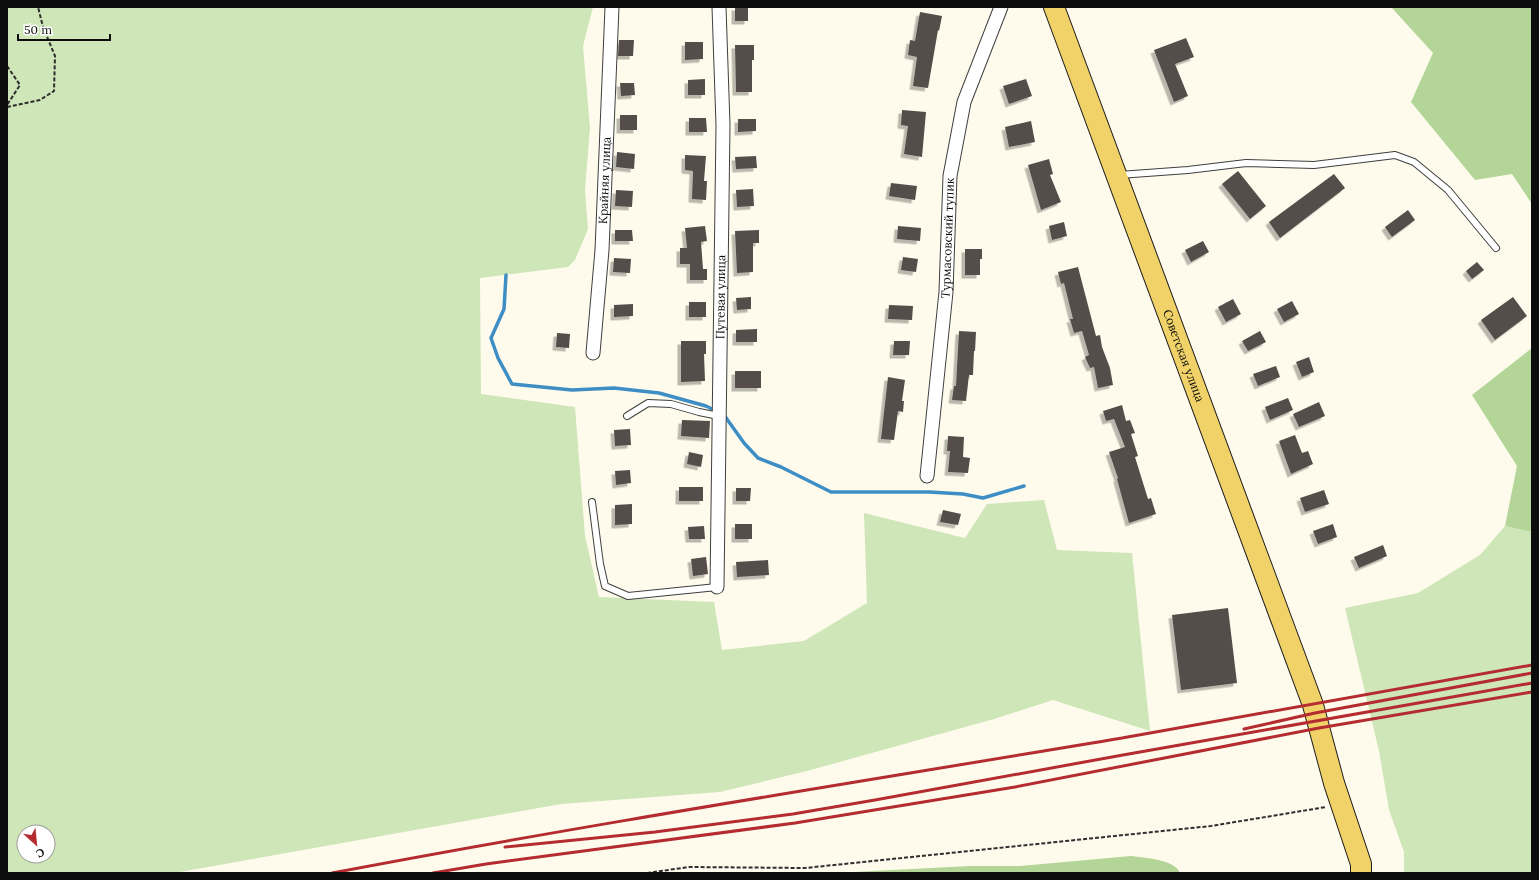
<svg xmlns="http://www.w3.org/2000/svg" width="1539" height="880" font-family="Lora,serif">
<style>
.green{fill:#cfe6b8;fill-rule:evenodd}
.forest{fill:#b3d698}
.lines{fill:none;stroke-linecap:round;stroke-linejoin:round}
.stream{stroke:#3e8ec6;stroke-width:3.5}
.building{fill:#544d49;filter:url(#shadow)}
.lane-casing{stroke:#3f3f3f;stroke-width:8}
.street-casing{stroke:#3f3f3f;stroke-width:15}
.primary-casing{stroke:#1d1d1d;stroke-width:22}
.path{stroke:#2e2e2e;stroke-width:2;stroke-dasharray:4 2;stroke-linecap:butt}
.lane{stroke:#fff;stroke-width:6}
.street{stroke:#fff;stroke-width:13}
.primary{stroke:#f1d268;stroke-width:20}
.rail{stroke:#b42c30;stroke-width:3}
.labels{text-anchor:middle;stroke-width:4;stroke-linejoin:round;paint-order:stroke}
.street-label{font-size:12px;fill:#0c0c0c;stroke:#fff}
</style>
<defs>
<filter id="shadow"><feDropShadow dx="-3.5" dy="3.5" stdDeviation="0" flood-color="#0004"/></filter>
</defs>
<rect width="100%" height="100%" fill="#fefbec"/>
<path class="green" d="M7,7H593L583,46L590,128L585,190L588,229L575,260L568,267L480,278L481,394L575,407L585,536L599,597L714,602L722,650L804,641L867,603L864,513L965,538L987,504L1044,500L1057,550L1132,553L1150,731L1053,700L994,719L807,771L720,792L561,804L174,873H7ZM24,832H48V856H24Z
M1505,526L1532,532V873H1404V852L1389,810L1379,751L1345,608L1418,593L1480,555Z"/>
<path class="forest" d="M1391,7H1532V204L1512,174L1475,180L1411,102L1433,53Z
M1532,348V532L1505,526L1517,466L1472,395Z
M1131,856C1144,858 1175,859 1180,873H833L970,866H1020Z"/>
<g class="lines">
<path class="stream" d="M506,275L504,309L491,338L498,358L512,384L572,390L614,388L659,393L706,406L716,411
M724,415L744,443L758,458L781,467L831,492H929L963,494L983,498L1024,486"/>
</g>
<path class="building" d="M735,7H748V21H735Z
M920,12L942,16L939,31L938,30L928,88L913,86L917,57L908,55L910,40L915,41Z
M1186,38L1194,57L1175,64L1188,96L1174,102L1154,50Z
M619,40H634L633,56H618Z
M685,42H703V59L685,60Z
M735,45H754V60H752V92H736Z
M705,79V95H688V80Z
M1026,79L1032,96L1009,104L1003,86Z
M620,83H634L635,95L621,96Z
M902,110L926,112L922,157L904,154L908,126L901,125Z
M620,115H637V130H620Z
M689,118H706L707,132H689Z
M738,119H756V131L738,132Z
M1031,121L1035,142L1009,147L1005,127Z
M617,152L635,154L634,169L616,167Z
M685,155L706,156L704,181H707L706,200L692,199L693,171L685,170Z
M756,156L757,168L736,169L735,157Z
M1049,159L1053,174L1050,175L1061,202L1041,210L1028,165Z
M1238,171L1266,206L1250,219L1222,184Z
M1334,174L1345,188L1280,238L1269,222Z
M891,183L917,186L915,200L889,196Z
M753,189L754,206L737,207L736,190Z
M616,190L633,191L632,207L615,206Z
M1408,210L1415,220L1392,237L1385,227Z
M1064,222L1067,236L1052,240L1049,226Z
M705,226L707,241L701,242L703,269H707V280H690V264H680V248H687L685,228Z
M898,226L921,228L920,241L897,239Z
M615,230H632L633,241H615Z
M759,230V243H753V272L737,273L735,231Z
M1203,241L1209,252L1191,262L1185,250Z
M965,249H982V259H980V275H965Z
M903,257L918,259L916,272L901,270Z
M614,258L631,259L630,273L613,272Z
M1477,262L1484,270L1472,279L1466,271Z
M1078,267L1096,336L1100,335L1102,347L1110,368L1113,385L1098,388L1094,367L1090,368L1085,357L1089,355L1082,331L1074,333L1070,319H1073L1064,283L1061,284L1058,272Z
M751,297V309L737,310L736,298Z
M1513,297L1527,316L1495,340L1481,320Z
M1233,299L1241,314L1226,322L1218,307Z
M1292,301L1299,314L1284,322L1277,309Z
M689,302H706V317H689Z
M633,304V316L614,317V305Z
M889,305L913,306L912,320L888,319Z
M757,329V342H736V330Z
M959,331L976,332L975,351H974L973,375H969L966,401L952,400L954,386H956Z
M1260,331L1266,342L1248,351L1242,341Z
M557,333L570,334L569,348L556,347Z
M681,341H706V354H704L705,381L681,382Z
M894,341H910L909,355H893Z
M1309,357L1314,372L1302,377L1296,362Z
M1276,366L1280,377L1258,386L1253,374Z
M735,371H761V388H735Z
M888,377L905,380L902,401H904L903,412L898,411L894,440L881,439Z
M1288,398L1293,410L1270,420L1265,407Z
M1319,402L1325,416L1299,427L1293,414Z
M1122,405L1126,421L1130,420L1135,433L1131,434L1138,456L1135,457L1148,499L1151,498L1156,514L1129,523L1117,479L1118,478L1109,452L1125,447L1114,419L1106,421L1103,411Z
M682,420L710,421L709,438L681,436Z
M630,429L631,445L615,446L614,430Z
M1295,435L1302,453L1308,451L1313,464L1291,474L1279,441Z
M948,436L964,437L963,457L970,458L968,473L948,472L950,451H947Z
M689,452L703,455L701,467L687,464Z
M630,470L631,483L616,485L615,471Z
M679,487H703V501H679Z
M736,488H751L750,501H736Z
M1324,490L1329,504L1305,512L1300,498Z
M632,504V524L615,525V505Z
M943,510L961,514L958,525L940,522Z
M735,524H752V539H735Z
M1333,524L1337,537L1318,544L1313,531Z
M704,526L705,539H689L688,527Z
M1383,545L1387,556L1359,568L1354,557Z
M706,557L708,574L693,576L691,559Z
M768,560L769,575L737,577L736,562Z
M1228,608L1237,683L1181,690L1172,615Z"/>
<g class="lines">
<defs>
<path id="lane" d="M1119,175L1188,170L1246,163L1314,165L1395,155L1414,162L1448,190L1496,248
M627,416L648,403L671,404L699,412L719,416
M592,502L600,564L605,586L628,596L717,587"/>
<g id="street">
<path id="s1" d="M593,353L602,250L612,7"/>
<path id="s2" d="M927,476L946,292L950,176L964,102L1001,7"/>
<path id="s3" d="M717,587L723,125L719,7"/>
</g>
<g id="primary">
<path id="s4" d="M1054,7L1313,705L1334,783L1361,864V873"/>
</g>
</defs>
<use href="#lane" class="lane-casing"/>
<use href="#street" class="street-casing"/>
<use href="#primary" class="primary-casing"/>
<path class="path" d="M7,66L20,85L7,105
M7,107L40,100L54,91L55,56L43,27L38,7
M647,873L689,867L805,868L1211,826L1326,807"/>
<use href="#lane" class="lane"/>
<use href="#street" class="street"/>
<use href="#primary" class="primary"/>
<path class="rail" d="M1244,729L1315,713L1532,673
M505,847L655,832L793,814L875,800L1123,755L1532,683
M332,873C595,823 859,782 1122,738C1259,714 1396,690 1532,665
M433,873L486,864L795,823L1015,787L1319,728L1532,692"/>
</g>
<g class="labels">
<g class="street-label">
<text dy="4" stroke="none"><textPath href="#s1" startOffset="173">Крайняя улица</textPath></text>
<text dy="4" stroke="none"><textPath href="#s2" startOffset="239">Турмасовский тупик</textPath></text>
<text dy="4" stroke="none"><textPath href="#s3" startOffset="290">Путевая улица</textPath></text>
<text dy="4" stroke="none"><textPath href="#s4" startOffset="372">Советская улица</textPath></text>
</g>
</g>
<rect width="1539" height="880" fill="none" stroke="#0c0c0c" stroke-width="16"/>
<g transform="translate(36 844) rotate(153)"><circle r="19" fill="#ffffff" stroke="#9e9e9e"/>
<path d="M0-3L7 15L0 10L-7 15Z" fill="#b42c30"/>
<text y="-6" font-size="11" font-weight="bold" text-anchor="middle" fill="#0c0c0c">С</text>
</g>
<path d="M18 34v6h92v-6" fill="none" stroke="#0c0c0c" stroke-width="2"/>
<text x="24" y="34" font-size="12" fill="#0c0c0c" stroke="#ffffff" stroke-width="3" paint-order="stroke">50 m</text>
</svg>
